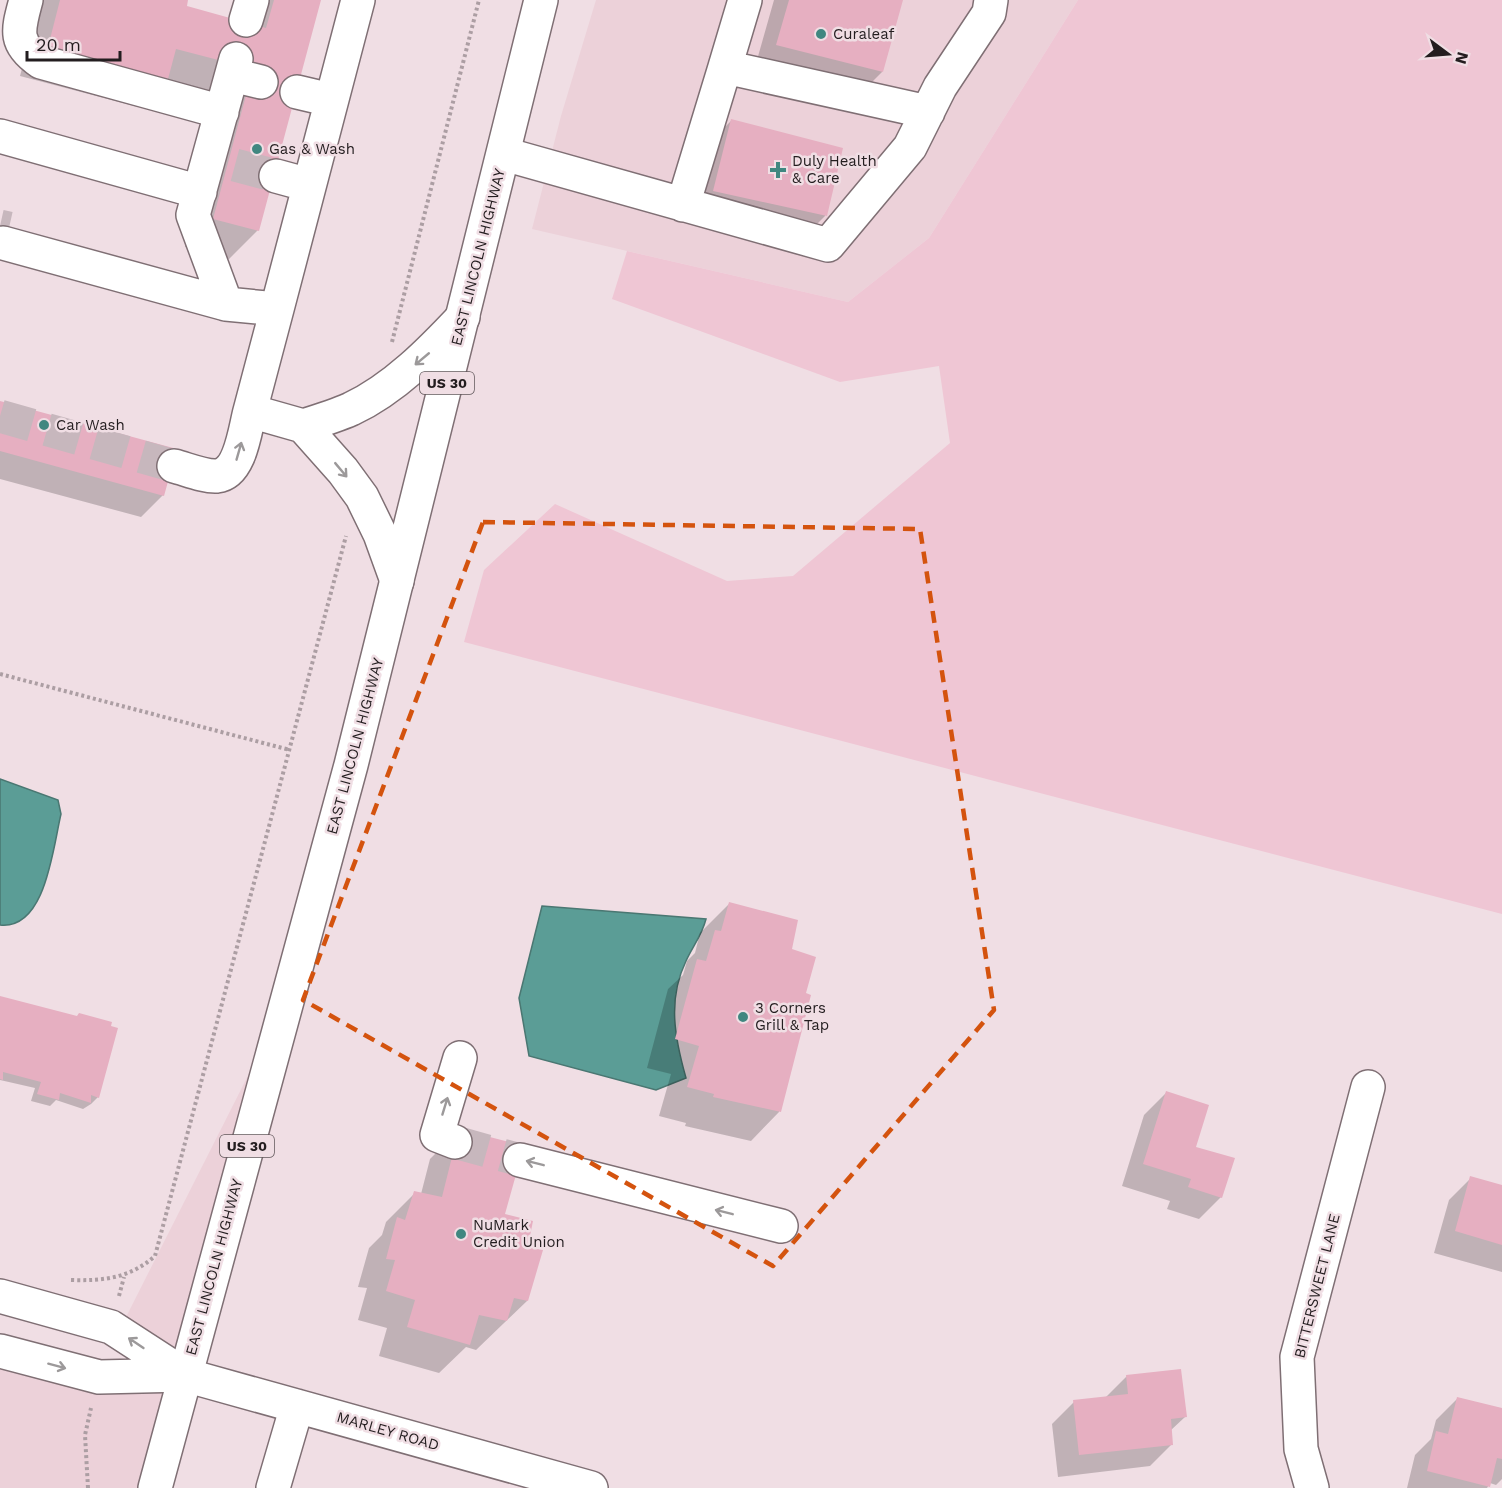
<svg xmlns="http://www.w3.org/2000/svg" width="1502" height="1488" font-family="'Work Sans',sans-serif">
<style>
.built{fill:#ecd1d9}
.green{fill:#efc6d4}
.water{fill:#5b9d96;stroke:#4a7772;stroke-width:1.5}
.shadow{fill:#0003}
.building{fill:#e6afc1}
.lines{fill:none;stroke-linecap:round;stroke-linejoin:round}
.minor-tunnel{stroke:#c7b7bd;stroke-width:33;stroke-dasharray:33 16;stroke-linecap:butt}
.minor-casing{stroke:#7f6f74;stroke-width:36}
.major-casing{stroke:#7f6f74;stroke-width:36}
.path{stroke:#ac9ea3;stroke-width:4;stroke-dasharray:3 3;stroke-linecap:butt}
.minor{stroke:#fff;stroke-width:33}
.major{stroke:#fff;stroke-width:33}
.oneway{stroke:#9c999a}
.marked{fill:none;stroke:#d4530e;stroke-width:4.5;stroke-dasharray:12 8;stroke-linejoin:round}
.poi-dot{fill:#408780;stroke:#f0dee4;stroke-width:2}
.labels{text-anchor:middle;stroke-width:5;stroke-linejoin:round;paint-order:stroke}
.shield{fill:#f0dee4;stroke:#60575a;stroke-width:1.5}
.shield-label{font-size:14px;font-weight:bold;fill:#231d1f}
.poi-label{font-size:15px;fill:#231d1f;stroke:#f0dee4;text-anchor:start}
.street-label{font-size:15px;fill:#231d1f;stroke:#f0dee4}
</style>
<rect width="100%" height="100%" fill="#f0dee4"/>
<path class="built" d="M596,0H1078L929,238L848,302L532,229L561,116Z
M263,1046L180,1363L122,1325Z
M0,1363L170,1385L143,1488H0Z"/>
<path class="green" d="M1078,0H1502V914L464,642L484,570L555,504L727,581L793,576L950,443L939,366L840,382L612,299L627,251L848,302L929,238Z"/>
<path class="water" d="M0,779L58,800L61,814C53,847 46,930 0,925Z
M542,906L706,919C702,935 693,946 686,961C667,1000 675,1039 686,1078L656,1090L529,1056L519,998Z"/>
<path class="shadow" d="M40,0H187L185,7L247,24L254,0H320L258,230L229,259L185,247L225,98L164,82L138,107L20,76Z
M774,0H902L882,72L860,94L755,67Z
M731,121L841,149L825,216L796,245L685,220L702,150Z
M0,402L163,495L141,517L0,479Z
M729,904L790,950L805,994L809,996L779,1112L751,1141L685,1126L686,1123L659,1116L671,1074L647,1068L668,989L683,975L687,961L695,953L700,933Z
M0,998L98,1097L91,1104L83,1109L56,1100L50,1106L31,1101L35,1088L0,1080Z
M1166,1093L1221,1197L1199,1219L1167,1209L1170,1201L1122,1186L1144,1115Z
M459,1130L503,1215L526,1247L527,1301L476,1350L466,1347L439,1373L379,1356L387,1328L358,1320L367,1288L358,1287L369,1248L382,1235L386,1222L415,1193L421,1194L430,1159Z
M1471,1178L1502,1186V1272L1434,1253L1449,1200Z
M1127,1376L1185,1417L1170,1431L1172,1444L1150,1466L1058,1477L1052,1424L1074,1402L1105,1398Z
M1458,1398L1502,1409V1479L1496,1485L1490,1483L1487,1488H1407L1415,1455L1431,1439L1436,1420Z"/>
<path class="building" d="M60,0H188L187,6L266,28L274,0H321L259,231L213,219L253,69L176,49L168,79L48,47Z
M789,0H903L883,72L776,45Z
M731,119L843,148L827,216L713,191Z
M0,401L177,449L164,496L0,451Z
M729,902L798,920L792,949L816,957L806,993L811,995L781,1112L713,1097L714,1094L687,1087L699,1046L675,1039L697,959L706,961L715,930L721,931Z
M0,996L77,1016L79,1013L112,1022L111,1026L118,1028L99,1098L91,1095V1103L60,1093L59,1100L37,1094L41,1082L3,1072V1080L0,1079Z
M1166,1091L1209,1105L1196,1147L1235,1158L1222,1198L1188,1187L1191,1179L1143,1164Z
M459,1129L524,1146L505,1214L533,1221L528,1246L543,1250L528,1301L514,1298L507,1321L479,1315L470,1345L407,1327L415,1300L386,1291L395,1260L386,1259L397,1217L405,1220L414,1191L442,1197Z
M1470,1176L1502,1185V1245L1455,1231Z
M1181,1369L1187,1417L1171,1419L1173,1445L1079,1455L1073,1400L1128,1394L1126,1375Z
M1457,1397L1502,1408V1459L1497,1458L1490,1487L1427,1471L1436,1431L1448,1434Z"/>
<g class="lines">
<path class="minor-tunnel" d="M235,165L276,176
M0,226L9,228
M0,416L174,466
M455,1142L520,1160"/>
<defs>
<path id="minor" d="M26,0C18,30 13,43 41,62L222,112
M246,20L252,0
M236,59L193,215L226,304L277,309L250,411L303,426L343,471L362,497L380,534L397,581
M725,67L745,0
M232,75L261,82
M297,92L331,100
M0,136L200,192
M504,154L828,245L910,147L940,87L989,13L991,0
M276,176L309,185
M683,205L725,67L928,112
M3,243L226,304
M277,309L358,0
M303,426C319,421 335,416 351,409C394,389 431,351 463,317
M174,466C186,469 205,477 217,476C241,473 245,429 250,411
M455,1142L437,1135L460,1058
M520,1160L781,1226
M0,1296L111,1327L185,1375
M0,1351L99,1377L185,1375L591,1488
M273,1488L297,1406
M1312,1488L1301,1449L1297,1357L1368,1087"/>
<path id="major" d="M155,1488L351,765L541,0"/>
</defs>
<use href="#minor" class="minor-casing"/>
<use href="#major" class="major-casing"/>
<path class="path" d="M392,342L479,0
M0,674L290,750
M71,1280C104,1281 130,1278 155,1256L346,536
M119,1296L124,1277
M88,1488L85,1435L91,1408"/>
<use href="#minor" class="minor"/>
<use href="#major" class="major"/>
</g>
<defs><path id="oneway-shaft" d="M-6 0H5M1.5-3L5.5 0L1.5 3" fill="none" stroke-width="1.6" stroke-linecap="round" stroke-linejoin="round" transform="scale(1.5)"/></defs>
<g class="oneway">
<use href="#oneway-shaft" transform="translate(422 359) rotate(140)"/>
<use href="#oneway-shaft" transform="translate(239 451) rotate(-74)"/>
<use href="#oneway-shaft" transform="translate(341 470) rotate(50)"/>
<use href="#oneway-shaft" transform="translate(445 1106) rotate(-73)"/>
<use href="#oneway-shaft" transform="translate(535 1163) rotate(-166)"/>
<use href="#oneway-shaft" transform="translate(724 1212) rotate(-166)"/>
<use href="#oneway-shaft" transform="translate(136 1343) rotate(-146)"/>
<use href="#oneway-shaft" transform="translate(57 1366) rotate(15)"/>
</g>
<path class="marked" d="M483,522L920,529L994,1010L773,1266L303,1000Z"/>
<g class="poi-dot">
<circle cx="821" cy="34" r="6"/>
<circle cx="257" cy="149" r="6"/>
<path d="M775 161h6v6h6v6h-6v6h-6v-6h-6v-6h6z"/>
<circle cx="44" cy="425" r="6"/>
<circle cx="743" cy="1017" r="6"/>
<circle cx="461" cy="1234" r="6"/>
</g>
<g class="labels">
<g class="shield">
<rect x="420" y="372" width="54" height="22" rx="4.5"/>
<rect x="220" y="1135" width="54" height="22" rx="4.5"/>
</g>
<g class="shield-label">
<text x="447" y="388">US 30</text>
<text x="247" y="1151">US 30</text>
</g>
<g class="poi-label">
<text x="833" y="39">Curaleaf</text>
<text x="269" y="154">Gas &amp; Wash</text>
<text x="792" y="166">Duly Health<tspan x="792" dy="17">&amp; Care</tspan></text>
<text x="56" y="430">Car Wash</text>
<text x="755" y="1013">3 Corners<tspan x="755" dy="17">Grill &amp; Tap</tspan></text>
<text x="473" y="1230">NuMark<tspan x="473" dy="17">Credit Union</tspan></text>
</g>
<g class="street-label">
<text transform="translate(478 257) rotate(-76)" y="5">EAST LINCOLN HIGHWAY</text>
<text transform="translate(355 746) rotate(-75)" y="5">EAST LINCOLN HIGHWAY</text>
<text transform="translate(214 1267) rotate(-75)" y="5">EAST LINCOLN HIGHWAY</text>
<text transform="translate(1317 1286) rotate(-76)" y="5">BITTERSWEET LANE</text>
<text transform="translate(388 1431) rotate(16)" y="5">MARLEY ROAD</text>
</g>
</g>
<g transform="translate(1448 54) rotate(106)" stroke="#f0dee4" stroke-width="4.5" paint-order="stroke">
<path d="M0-4.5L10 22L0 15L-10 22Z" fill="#231d1f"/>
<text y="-9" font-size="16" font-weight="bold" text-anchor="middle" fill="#231d1f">N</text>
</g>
<path d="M27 51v9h93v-9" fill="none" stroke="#231d1f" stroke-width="3"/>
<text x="36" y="51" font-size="18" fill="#231d1f" stroke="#f0dee4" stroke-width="4.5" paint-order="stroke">20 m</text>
</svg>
